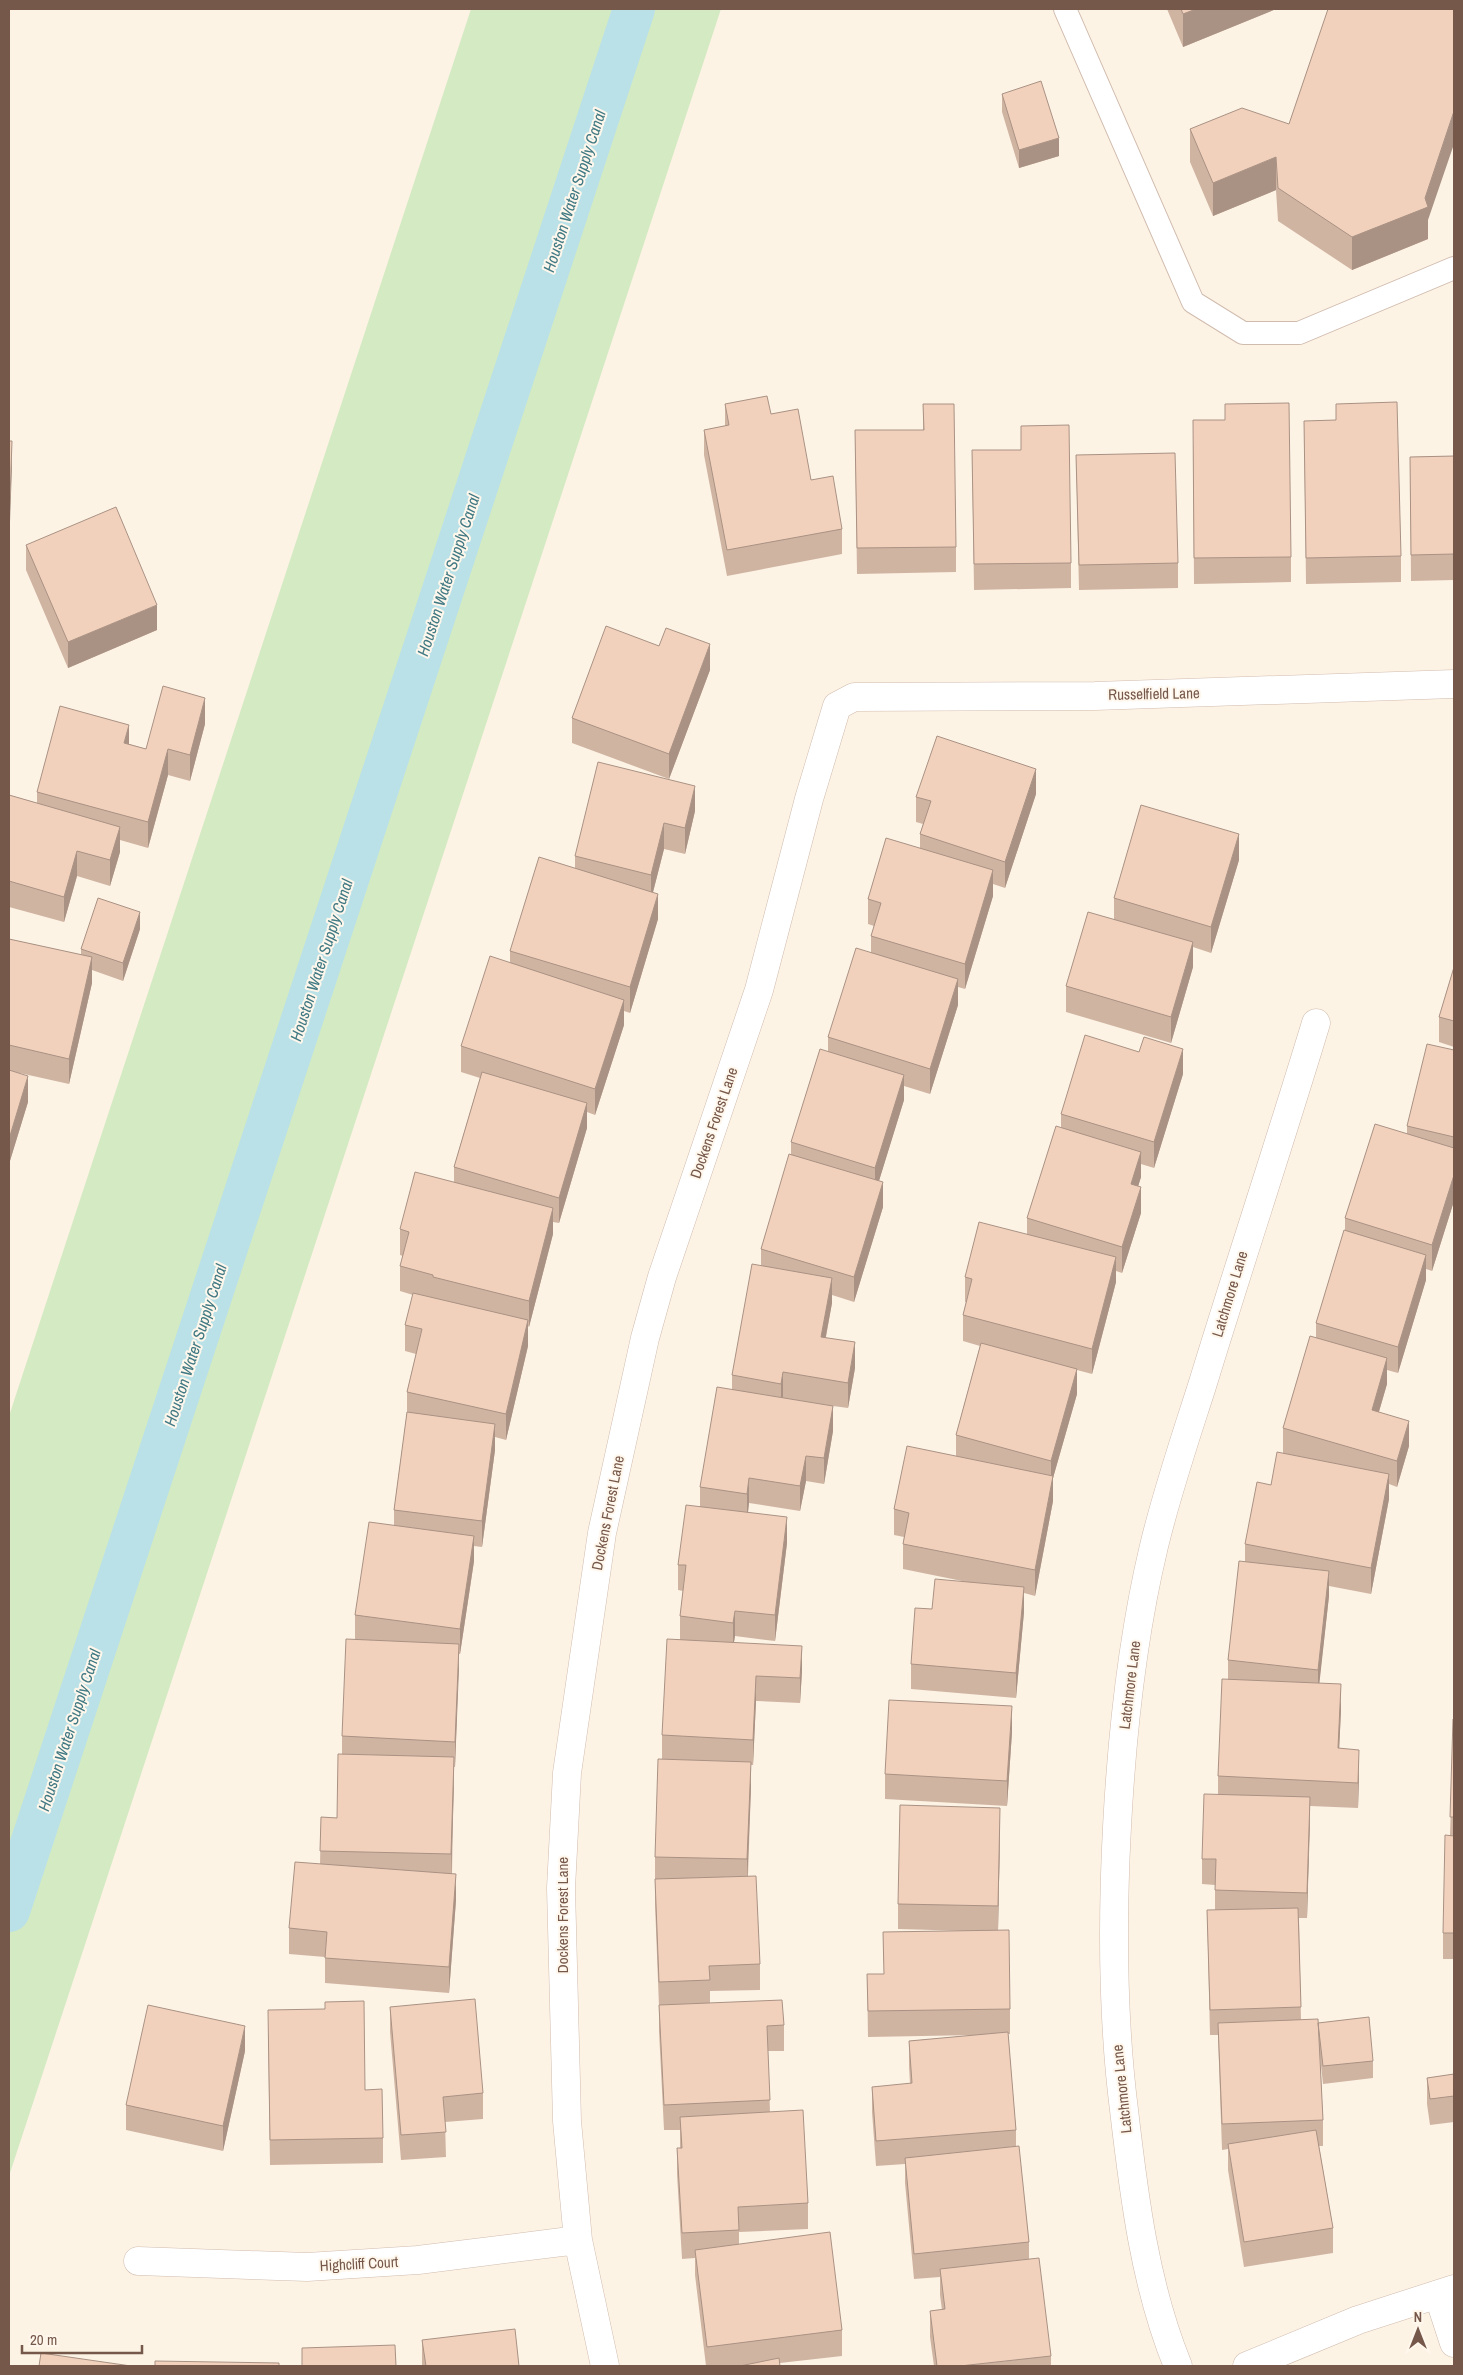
<svg xmlns="http://www.w3.org/2000/svg" width="1463" height="2375" font-family="'Archivo Narrow',sans-serif">
<style>
.green{fill:#d4eac3}
.lines{fill:none;stroke-linecap:round;stroke-linejoin:round}
.canal{stroke:#b9e1e7;stroke-width:42}
.lane-casing{stroke:#d0bcae;stroke-width:24}
.street-casing{stroke:#d0bcae;stroke-width:29}
.lane{stroke:#fff;stroke-width:22}
.street{stroke:#fff;stroke-width:28}
.wall{fill:#d0b4a2}
.shaded-wall{fill:#a99284}
.building{fill:#f2d1bc;stroke:#a99284}
.labels{text-anchor:middle;stroke-width:4;stroke-linejoin:round;paint-order:stroke}
.street-label{font-size:15px;fill:#76584a;stroke:#fff7ec}
.water-label{font-size:16px;font-style:italic;fill:#407983;stroke:#fff7ec}
</style>
<rect width="100%" height="100%" fill="#fdf3e5"/>
<path class="green" d="M471,9H721L9,2176V1416Z"/>
<g class="lines">
<path class="canal" d="M9,1911L634,9"/>
<defs>
<path id="lane" d="M1065,9L1193,302L1243,333H1299L1454,268"/>
<path id="street" d="M138,2261L307,2267L418,2260L578,2240
M1438,2294L1454,2343
M605,2366L578,2240L567,2121L561,1888L567,1773L602,1533L645,1338L662,1277L759,990L809,799L837,706L854,697L1095,696L1454,684
M1178,2366C1145,2286 1134,2196 1124,2110C1112,2015 1112,1922 1117,1827C1122,1732 1132,1638 1154,1546C1167,1492 1185,1439 1202,1386C1239,1265 1279,1145 1316,1023
M1247,2366L1358,2320L1454,2289"/>
</defs>
<use href="#lane" class="lane-casing"/>
<use href="#street" class="street-casing"/>
<use href="#lane" class="lane"/>
<use href="#street" class="street"/>
</g>
<path class="wall" d="M1167,9H1276L1183,47Z
M1002,94L1059,156L1019,168L1002,112Z
M1289,124L1428,220V239L1352,270L1278,221L1276,190L1213,216L1190,162V129Z
M725,404L771,414L811,480L842,529V554L727,576L704,455V430L725,426Z
M923,404L956,547V572L857,574L855,430H923Z
M1225,420L1291,557V582L1194,584L1193,445Z
M1304,421L1401,556V582L1306,584Z
M972,450L1071,563V588L974,590Z
M1076,455L1178,563V588L1079,590Z
M1454,456V580L1411,581L1410,457Z
M26,545L157,630L68,668L26,570Z
M710,670L669,779L572,743V718Z
M205,724L190,781L168,775L148,848L120,840V852L110,886L77,876L64,922L9,907V795L37,803V792L129,744L146,749Z
M1036,794L1005,888L993,884V896L965,989L958,987V1005L930,1094L904,1086V1100L879,1180L883,1207L854,1302L832,1295V1303L826,1337L855,1368L848,1408L833,1406V1431L824,1484L806,1481L800,1511L749,1503L748,1513L787,1543L775,1641L735,1636L734,1642L802,1671L800,1703L756,1701L753,1765H751V1787L748,1876L760,1964V1990L710,1991V2003L784,2025V2051H768L770,2112L808,2203V2229L739,2232V2244L842,2330V2356L780,2363V2366H706L695,2275V2258L682,2259L677,2174V2148H680V2130H664L659,2031V2007L655,1904V1857L662,1759V1735L680,1640V1616L683,1591L678,1590V1565L700,1507V1487L732,1389V1375L761,1266V1249L791,1155V1142L828,1051V1037L871,952V936L874,926L868,924V899L920,848V834L923,824L916,822V797Z
M695,811L685,854L664,849L653,892L658,919L630,1013L624,1011V1025L595,1115L587,1112V1128L559,1223L553,1222V1234L529,1327L528,1326V1346L506,1440L495,1437V1450L482,1547L474,1546V1561L460,1654H459L455,1767H454L452,1874L456,1900L449,1993L325,1983V1957L289,1954V1928L320,1864L321,1817L337,1818L342,1754V1736L355,1639V1615L394,1525V1510L407,1412V1392L416,1354L405,1351V1325L413,1295L400,1291V1266L403,1256L400,1255V1229L454,1182V1167L480,1078L461,1072V1046L510,962V951L575,868V856Z
M1239,860L1211,953L1193,947V967L1171,1043L1066,1012V986L1114,919V898Z
M140,929L123,981L92,970V983L69,1084L15,1072L28,1102L9,1164V939L81,955V949Z
M1454,967V1047L1439,1042V1017Z
M1454,1050V1201L1432,1271L1426,1269V1280L1398,1373L1387,1370V1384L1379,1412L1409,1446L1397,1487L1389,1484V1499L1371,1594L1329,1586V1596L1319,1683L1341,1710L1339,1749L1359,1775L1358,1808L1310,1806L1307,1918H1299L1301,2020L1318,2023L1373,2061V2078L1323,2084L1320,2056L1323,2120V2146H1319L1333,2228V2253L1244,2267L1228,2170V2149L1222,2150L1218,2035H1210L1207,1910H1215V1885L1202,1884V1859L1218,1794V1776L1228,1679V1660L1245,1561V1544L1271,1485L1283,1453V1428L1316,1338V1323L1345,1231V1218L1407,1133V1126Z
M1183,1074L1154,1168L1141,1164V1177L1138,1186L1141,1213L1122,1273L1116,1271V1282L1092,1374L1077,1370V1394L1053,1478V1501L1035,1596L1024,1593V1612L1016,1698L911,1689V1664L932,1609L962,1581L903,1569V1544L904,1537L894,1535V1509L956,1456V1435L980,1346L963,1341V1315L966,1302H965V1277L1027,1234V1218L1061,1127V1114Z
M1454,1719V1959H1443V1933L1450,1835Z
M1012,1732L1007,1806L885,1799V1774Z
M1000,1834L998,1930L1010,2009V2034H1008L1016,2130V2147L1029,2242V2259L1051,2356V2366H934L930,2337V2311L942,2310L940,2295V2277L914,2279L905,2183V2164L876,2166L872,2112V2087L910,2084L909,2066V2041L976,2035L868,2037L867,1974H884L883,1932L968,1931L898,1929V1904Z
M390,2007L483,2093V2119L445,2122L446,2157L401,2160L390,2032Z
M325,2009L365,2090L383,2138V2163L270,2165L268,2035Z
M245,2051L223,2151L126,2130V2105Z
M1454,2074V2122L1430,2125L1427,2104V2078Z
M422,2340L519,2366H422Z"/>
<path class="shaded-wall" d="M1196,9H1276L1183,47V14Z
M1454,111V144L1428,220V239L1352,270V237L1425,198Z
M1059,138V156L1019,168V150Z
M1276,157V190L1213,216V183Z
M12,441V467L9,550V525Z
M157,605V630L68,668V642Z
M710,644V670L669,779V754Z
M205,698V724L190,781V755Z
M129,725V751L124,743Z
M168,749V775L148,848V822Z
M1036,769V794L1005,888V862Z
M695,786V811L685,854V828Z
M664,823V849L651,900V875Z
M120,827V852L110,886V860Z
M1239,834V860L1211,953V927Z
M77,851V876L64,922V897Z
M993,870V896L965,989V964Z
M658,894V919L630,1013V987Z
M140,912V929L123,981V963Z
M1193,942V967L1171,1043V1017Z
M92,957V983L69,1084V1059Z
M958,979V1005L930,1094V1069Z
M624,1000V1025L595,1115V1089Z
M1183,1049V1074L1154,1168V1142Z
M904,1075V1100L875,1194V1168Z
M28,1076V1102L9,1164V1139Z
M587,1103V1128L559,1223V1198Z
M1141,1152V1177L1131,1210V1184Z
M1454,1175V1201L1432,1271V1245Z
M883,1182V1207L854,1302V1277Z
M1141,1187V1213L1122,1273V1247Z
M553,1208V1234L529,1327V1301Z
M1426,1255V1280L1398,1373V1347Z
M1116,1257V1282L1092,1374V1349Z
M832,1278V1303L821,1362V1337Z
M528,1320V1346L506,1440V1414Z
M855,1342V1368L848,1408V1383Z
M1387,1358V1384L1372,1435V1410Z
M1077,1369V1394L1053,1478V1501L1035,1596V1570L1051,1487V1461Z
M783,1372V1398L781,1409V1384Z
M833,1406V1431L824,1484V1458Z
M1409,1421V1446L1397,1487V1461Z
M495,1424V1450L482,1547V1521Z
M806,1456V1481L800,1511V1486Z
M1389,1474V1499L1371,1594V1568Z
M749,1478V1503L747,1520V1494Z
M787,1517V1543L775,1641V1615Z
M474,1536V1561L460,1654V1629Z
M1329,1571V1596L1318,1696V1670Z
M1024,1587V1612L1016,1698V1673Z
M735,1611V1636L733,1648V1623Z
M459,1644V1669L455,1767V1742Z
M802,1646V1671L800,1703V1678Z
M756,1676V1701L753,1765V1740Z
M1341,1684V1710L1338,1774V1748Z
M1012,1706V1732L1007,1806V1781Z
M1359,1750V1775L1358,1808V1783Z
M454,1757V1783L451,1880V1854Z
M751,1762V1787L747,1885V1859Z
M1310,1797V1822L1307,1918V1893Z
M1000,1808V1834L998,1931V1906Z
M456,1874V1900L449,1993V1967Z
M245,2026V2051L223,2151V2126Z"/>
<path class="building" d="M1181,9H1196L1183,14Z
M1328,9H1454V111L1425,198L1428,207L1352,237L1278,188L1276,157L1213,183L1190,129L1242,108L1289,124Z
M1041,81L1059,138L1019,150L1002,94Z
M767,396L771,414L798,409L811,480L833,476L842,529L727,550L704,430L729,425L725,404Z
M1397,402L1401,556L1306,558L1304,421L1336,420V404Z
M1289,403L1291,557L1194,558L1193,420H1225V404Z
M923,404H954L956,547L857,548L855,430H924Z
M1069,425L1071,563L974,564L972,450H1021V426Z
M9,441H12L9,525Z
M1175,453L1178,563L1079,565L1076,455Z
M1454,456V554L1411,555L1410,457Z
M116,507L157,605L68,642L26,545Z
M606,626L659,646L666,628L710,644L669,754L572,718Z
M163,686L205,698L190,755L168,749L148,822L37,792L60,706L129,725L124,743L146,749Z
M937,736L1036,769L1005,862L920,834L931,801L916,797Z
M598,762L695,786L685,828L664,823L651,875L575,856Z
M9,795L120,827L110,860L77,851L64,897L9,881Z
M1141,805L1239,834L1211,927L1114,898Z
M886,838L993,870L965,964L871,936L881,903L868,899Z
M539,857L658,894L630,987L510,951Z
M98,898L140,912L123,963L81,949Z
M1088,912L1193,942L1171,1017L1066,986Z
M9,939L92,957L69,1059L9,1045Z
M856,948L958,979L930,1069L828,1037Z
M490,956L624,1000L595,1089L461,1046Z
M1454,967V1021L1439,1017Z
M1085,1035L1139,1052L1144,1037L1183,1049L1154,1142L1061,1114Z
M1427,1044L1454,1050V1137L1407,1126Z
M820,1049L904,1075L875,1168L791,1142Z
M9,1070L28,1076L9,1139Z
M482,1072L587,1103L559,1198L454,1167Z
M1375,1124L1454,1148V1175L1432,1245L1345,1218Z
M1056,1126L1141,1152L1131,1184L1141,1187L1122,1247L1027,1218Z
M789,1154L883,1182L854,1277L761,1249Z
M415,1172L553,1208L529,1301L433,1277V1275L400,1266L409,1232L400,1229Z
M979,1222L1116,1257L1092,1349L963,1315L972,1279L965,1277Z
M1344,1230L1426,1255L1398,1347L1316,1323Z
M752,1264L832,1278L821,1337L855,1342L848,1383L783,1372L781,1384L732,1375Z
M413,1293L528,1320L506,1414L407,1392L422,1329L405,1325Z
M1310,1336L1387,1358L1372,1410L1409,1421L1397,1461L1283,1428Z
M981,1343L1077,1369L1051,1461L956,1435Z
M717,1387L833,1406L824,1458L806,1456L800,1486L749,1478L747,1494L700,1487Z
M407,1412L495,1424L482,1521L394,1510Z
M907,1446L1053,1476L1035,1570L903,1544L909,1513L894,1509Z
M1277,1452L1389,1474L1371,1568L1245,1544L1257,1482L1271,1485Z
M686,1505L787,1517L775,1615L735,1611L733,1623L680,1616L686,1565H678Z
M369,1522L474,1536L460,1629L355,1615Z
M1239,1561L1329,1571L1318,1670L1228,1660Z
M935,1579L1024,1587L1016,1673L911,1664L915,1608L932,1609Z
M346,1639L459,1644L455,1742L342,1736Z
M667,1639L802,1646L800,1678L756,1676L753,1740L662,1735Z
M1222,1679L1341,1684L1338,1748L1359,1750L1358,1783L1218,1776Z
M889,1700L1012,1706L1007,1781L885,1774Z
M1453,1719H1454V1817H1450Z
M338,1754L454,1757L451,1854L320,1851L321,1817L337,1818Z
M658,1759L751,1762L747,1859L655,1857Z
M1204,1794L1310,1797L1307,1893L1215,1890L1216,1859H1202Z
M900,1805L1000,1808L998,1906L898,1904Z
M1445,1835L1454,1836V1933H1443Z
M295,1862L456,1874L449,1967L325,1958L327,1932L289,1928Z
M756,1876L760,1964L709,1966L710,1980L659,1982L655,1879Z
M1298,1908L1301,2007L1210,2010L1207,1910Z
M1009,1930L1010,2009L868,2011L867,1974H884L883,1932Z
M475,1999L483,2093L443,2097L446,2132L401,2135L390,2007Z
M782,2000L784,2025L767,2026L770,2100L664,2105L659,2005Z
M364,2001L365,2090L382,2089L383,2138L270,2140L268,2010L325,2009V2002Z
M148,2005L245,2026L223,2126L126,2105Z
M1369,2017L1373,2061L1323,2066L1318,2023Z
M1318,2019L1323,2120L1222,2124L1218,2023Z
M1008,2032L1016,2130L876,2141L872,2087L912,2083L909,2041Z
M1454,2074V2096L1430,2099L1427,2078Z
M803,2110L808,2203L738,2207L739,2230L682,2233L677,2148H682L680,2117Z
M1316,2130L1333,2228L1244,2242L1228,2144Z
M1019,2146L1029,2242L914,2254L905,2158Z
M830,2232L842,2330L707,2347L695,2250Z
M1039,2258L1051,2356L960,2366H937L930,2311L945,2309L940,2269Z
M515,2329L519,2366H426L422,2340Z
M395,2345L396,2366H302V2348Z
M41,2353L131,2366H39Z
M779,2358L780,2366H740Z
M155,2361L279,2363V2366H155Z"/>
<g class="labels">
<g class="street-label">
<text transform="translate(1154 694) rotate(-1)" y="5">Russelfield Lane</text>
<text transform="translate(714 1123) rotate(-71)" y="5">Dockens Forest Lane</text>
<text transform="translate(1230 1294) rotate(-73)" y="5">Latchmore Lane</text>
<text transform="translate(608 1513) rotate(-79)" y="5">Dockens Forest Lane</text>
<text transform="translate(1130 1685) rotate(-83)" y="5">Latchmore Lane</text>
<text transform="translate(563 1915) rotate(-90)" y="5">Dockens Forest Lane</text>
<text transform="translate(1122 2089) rotate(-96)" y="5">Latchmore Lane</text>
<text transform="translate(359 2264) rotate(-3)" y="5">Highcliff Court</text>
</g>
<g class="water-label">
<text transform="translate(574 191) rotate(-72)" y="6">Houston Water Supply Canal</text>
<text transform="translate(448 575) rotate(-72)" y="6">Houston Water Supply Canal</text>
<text transform="translate(321 960) rotate(-72)" y="6">Houston Water Supply Canal</text>
<text transform="translate(195 1345) rotate(-72)" y="6">Houston Water Supply Canal</text>
<text transform="translate(69 1730) rotate(-72)" y="6">Houston Water Supply Canal</text>
</g>
</g>
<rect width="1463" height="2375" fill="none" stroke="#76584a" stroke-width="20"/>
<g transform="translate(1418 2330)" stroke="#fff7ec" stroke-width="4" paint-order="stroke">
<path d="M0-4L9 19L0 12L-9 19Z" fill="#76584a"/>
<text y="-8" font-size="14" font-weight="bold" text-anchor="middle" fill="#76584a">N</text>
</g>
<path d="M22 2345v8h120v-8" fill="none" stroke="#76584a" stroke-width="2.5"/>
<text x="30" y="2345" font-size="15" fill="#76584a" stroke="#fff7ec" stroke-width="4" paint-order="stroke">20 m</text>
</svg>
